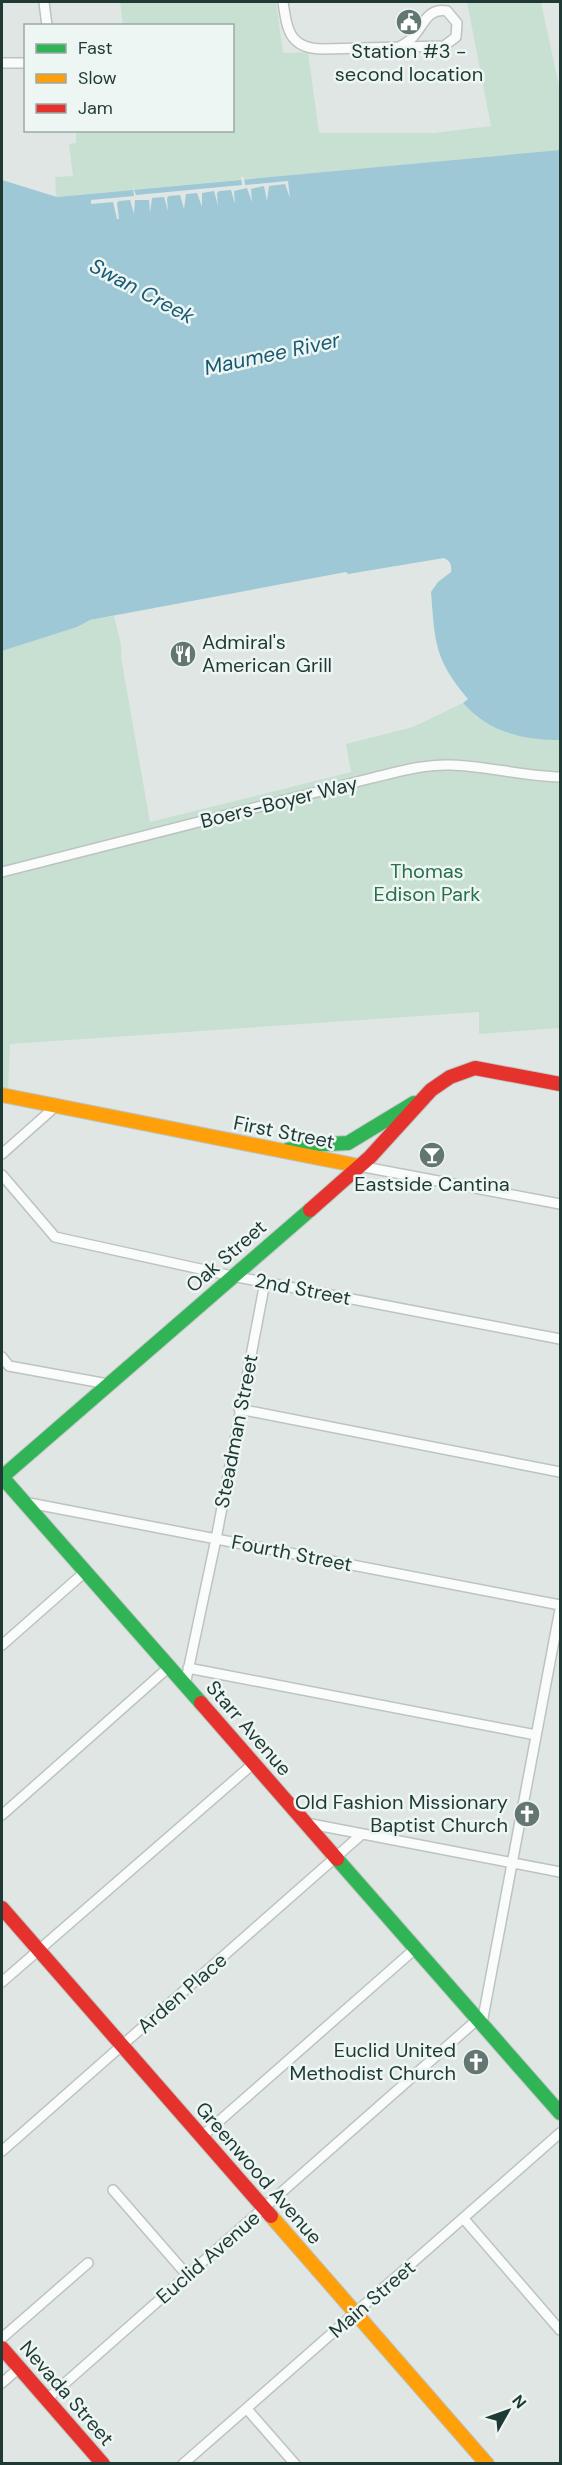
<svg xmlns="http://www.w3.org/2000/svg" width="562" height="2465" font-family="'DM Sans',sans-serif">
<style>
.green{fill:#c8e0d2}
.water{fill:#9fc8d7}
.pier{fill:#e0e6e4}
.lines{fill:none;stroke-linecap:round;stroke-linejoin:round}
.street-casing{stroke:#bdc3c1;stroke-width:12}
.fast-casing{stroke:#bcc4c2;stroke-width:16}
.slow-casing{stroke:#bcc4c2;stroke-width:16}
.jam-casing{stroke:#bcc4c2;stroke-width:16}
.street{stroke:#fafbfb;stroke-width:9}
.fast{stroke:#30b455;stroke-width:14}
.slow{stroke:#ff9f0a;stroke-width:14}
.jam{stroke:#e5322d;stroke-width:14}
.labels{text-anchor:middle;stroke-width:5;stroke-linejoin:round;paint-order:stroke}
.poi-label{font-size:20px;fill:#1f3935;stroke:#edf6f3}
.street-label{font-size:20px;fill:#1f3935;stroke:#edf6f3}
.park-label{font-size:20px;fill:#28704c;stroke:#edf6f3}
.water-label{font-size:21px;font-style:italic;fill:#185a75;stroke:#edf6f3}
</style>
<rect width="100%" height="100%" fill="#e0e6e4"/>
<path class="green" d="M120,2H276L283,53L308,52L319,133H434L491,126L467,2H541L560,91V150L56,197L55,177L73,176L69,144L76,143V131L232,130V26L123,25Z
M114,616C116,627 124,648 121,657L150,822L351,772L346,744L413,727L463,703L477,718L522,736L560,740V1028L479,1034V1012L10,1044L8,1093L2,1092V651L77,627L90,620Z"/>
<path class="water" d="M560,150V740C523,740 488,732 463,703L468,699C434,659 435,642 431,592L438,582L451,572C452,564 450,561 444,558L348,574L346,572L90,620L77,627L2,651V180L57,197Z"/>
<path class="pier" d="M241,177H244L245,185L288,181L290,198L285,184L269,186L267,201L264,186L251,189L252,202L247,188L234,191L235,204L231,190L219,191L217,193L218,206L214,191L202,193V207L197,193L186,194L184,209L180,195L169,196L167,198L168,211L164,197L152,198L150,213L149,200H135L134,214L130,200L119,201L117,203L119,219H117L113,202L91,204V200L134,196L133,187L136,195L242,185Z"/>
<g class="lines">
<defs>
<path id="street" d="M44,2L47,26
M283,2C287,29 289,49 323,49L444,46L456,37L457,23L447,11C426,7 423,28 411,39C408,42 403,45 399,47
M2,63H26
M2,872L372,778C397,772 424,764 450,765C487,766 523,776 560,777
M2,1154L56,1106
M359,1166L560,1204
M2,1175L55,1237L232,1276L560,1339
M2,1357L9,1366L108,1384
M239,1409L560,1472
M24,1502L560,1605
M2,1645L86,1571
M188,1668L536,1735
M185,1685L216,1539L265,1282
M2,1815L169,1667
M306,1823L560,1872
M2,1982L254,1763
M482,2023L560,1609
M201,2137L416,1948
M2,2151L362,1834
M113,2190L187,2275
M464,2219L560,2330
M2,2338L88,2263
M2,2383L19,2368
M47,2399L478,2019
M247,2409L295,2464
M183,2464L560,2133"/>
<path id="fast" d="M287,1150L308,1145L348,1143L414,1103
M2,1477L201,1703
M2,1477L310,1210
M337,1859L560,2113"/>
<path id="slow" d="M2,1095L359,1166
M271,2216L487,2464"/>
<path id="jam" d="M310,1210L370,1157L431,1090L450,1077L475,1068L560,1084
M201,1703L337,1859
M2,1908L271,2216
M2,2348L103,2464"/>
</defs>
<use href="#street" class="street-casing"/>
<use href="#fast" class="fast-casing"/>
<use href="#slow" class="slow-casing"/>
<use href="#jam" class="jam-casing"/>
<use href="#street" class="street"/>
<use href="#fast" class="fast"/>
<use href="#slow" class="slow"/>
<use href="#jam" class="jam"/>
</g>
<defs>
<symbol id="civic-disc" viewBox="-11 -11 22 22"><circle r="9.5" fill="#637672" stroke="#edf6f3"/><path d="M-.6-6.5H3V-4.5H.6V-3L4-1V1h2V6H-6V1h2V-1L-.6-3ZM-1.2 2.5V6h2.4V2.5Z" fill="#fff"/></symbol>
<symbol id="restaurant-disc" viewBox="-11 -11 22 22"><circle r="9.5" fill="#637672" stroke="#edf6f3"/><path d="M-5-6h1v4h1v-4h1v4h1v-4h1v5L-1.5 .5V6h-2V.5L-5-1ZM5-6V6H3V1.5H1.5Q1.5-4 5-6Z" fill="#fff"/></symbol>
<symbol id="bar-disc" viewBox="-11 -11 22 22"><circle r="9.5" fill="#637672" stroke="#edf6f3"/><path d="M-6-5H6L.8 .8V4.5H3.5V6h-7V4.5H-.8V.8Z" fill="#fff"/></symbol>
<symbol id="church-disc" viewBox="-11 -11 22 22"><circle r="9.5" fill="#637672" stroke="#edf6f3"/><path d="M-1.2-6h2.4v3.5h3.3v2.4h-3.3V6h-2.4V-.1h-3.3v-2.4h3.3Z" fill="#fff"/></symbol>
</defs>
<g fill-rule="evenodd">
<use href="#civic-disc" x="394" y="7" width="30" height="30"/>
<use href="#restaurant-disc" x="168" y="639" width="30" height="30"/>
<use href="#bar-disc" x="417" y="1140" width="30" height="30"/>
<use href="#church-disc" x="512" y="1799" width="30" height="30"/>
<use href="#church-disc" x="461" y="2047" width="30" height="30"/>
</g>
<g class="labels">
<g class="poi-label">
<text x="409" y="58">Station #3 -<tspan x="409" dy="23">second location</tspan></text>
<text x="202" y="649" text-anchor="start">Admiral's<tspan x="202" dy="23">American Grill</tspan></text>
<text x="432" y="1191">Eastside Cantina</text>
<text x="508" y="1809" text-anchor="end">Old Fashion Missionary<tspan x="508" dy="23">Baptist Church</tspan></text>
<text x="456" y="2057" text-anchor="end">Euclid United<tspan x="456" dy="23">Methodist Church</tspan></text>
</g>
<g class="street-label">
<text transform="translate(279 802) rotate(-14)" y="7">Boers-Boyer Way</text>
<text transform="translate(284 1132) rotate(11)" y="7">First Street</text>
<text transform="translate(226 1256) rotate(-41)" y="7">Oak Street</text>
<text transform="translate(303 1289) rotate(11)" y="7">2nd Street</text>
<text transform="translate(236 1431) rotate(-79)" y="7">Steadman Street</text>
<text transform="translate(292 1553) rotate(11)" y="7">Fourth Street</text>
<text transform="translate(249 1728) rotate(49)" y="7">Starr Avenue</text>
<text transform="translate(182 1993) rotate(-41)" y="7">Arden Place</text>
<text transform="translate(259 2173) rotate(49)" y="7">Greenwood Avenue</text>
<text transform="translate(208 2257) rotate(-41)" y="7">Euclid Avenue</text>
<text transform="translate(372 2299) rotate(-41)" y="7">Main Street</text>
<text transform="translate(67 2393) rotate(49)" y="7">Nevada Street</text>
</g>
<g class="park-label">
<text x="427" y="878">Thomas<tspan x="427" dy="23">Edison Park</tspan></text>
</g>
<g class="water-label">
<text transform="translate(142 291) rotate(28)" y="7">Swan Creek</text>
<text transform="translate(272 354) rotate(-12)" y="7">Maumee River</text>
</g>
</g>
<rect width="562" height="2465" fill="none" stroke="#1f3935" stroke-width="6"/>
<rect x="24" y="24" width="210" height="108" fill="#edf6f3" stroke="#9baaa7" stroke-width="1.5"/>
<rect x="36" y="44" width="30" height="9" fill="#30b455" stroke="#9baaa7" stroke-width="1.5"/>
<text x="78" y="54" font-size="18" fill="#1f3935">Fast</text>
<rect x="36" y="74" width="30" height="9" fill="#ff9f0a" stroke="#9baaa7" stroke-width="1.5"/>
<text x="78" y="84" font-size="18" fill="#1f3935">Slow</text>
<rect x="36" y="104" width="30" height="9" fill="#e5322d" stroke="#9baaa7" stroke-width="1.5"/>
<text x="78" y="114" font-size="18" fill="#1f3935">Jam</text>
<g transform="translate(508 2411) rotate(50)" stroke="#edf6f3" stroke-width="4.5" paint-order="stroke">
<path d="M0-4.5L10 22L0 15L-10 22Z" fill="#1f3935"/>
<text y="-9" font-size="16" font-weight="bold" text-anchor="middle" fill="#1f3935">N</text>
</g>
</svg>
